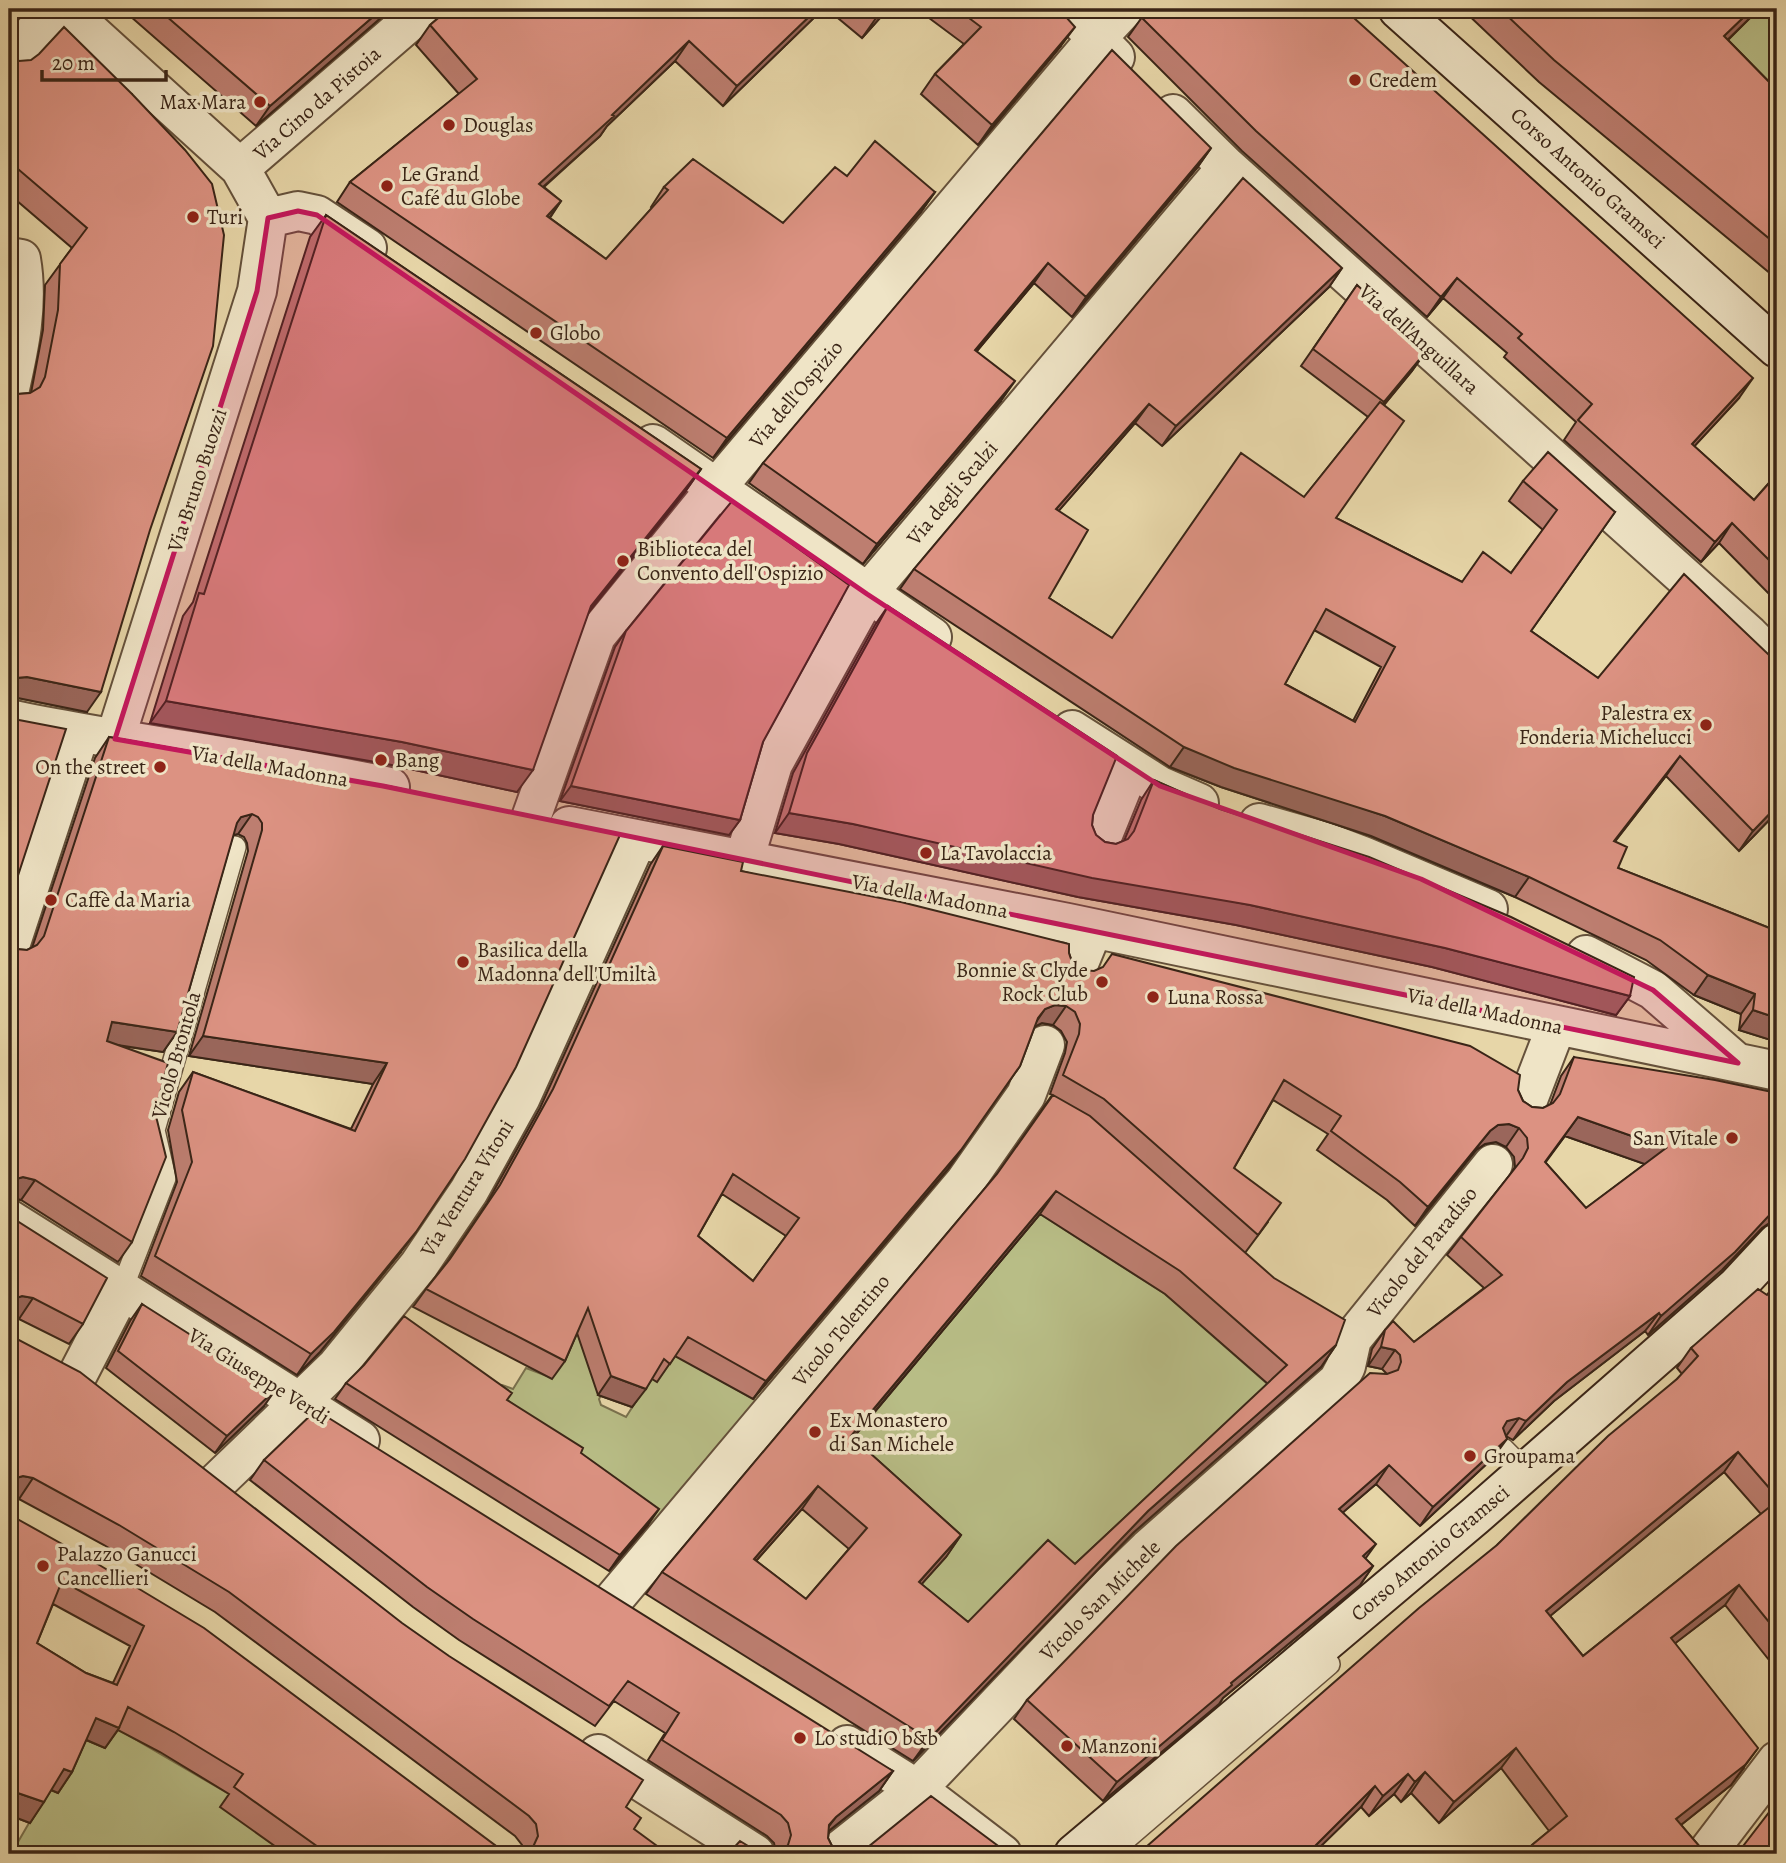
<svg xmlns="http://www.w3.org/2000/svg" width="1786" height="1863" font-family="Alegreya,serif">
<style>
.green{fill:#b8bd86;stroke:#79714e;stroke-width:2}
.lines{fill:none;stroke-linecap:round;stroke-linejoin:round}
.lane-casing{stroke:#65513b;stroke-width:24}
.street-casing{stroke:#65513b;stroke-width:42}
.secondary-casing{stroke:#3a2517;stroke-width:42}
.lane{stroke:#efe4c6;stroke-width:21}
.street{stroke:#efe4c6;stroke-width:38}
.secondary{stroke:#efe4c6;stroke-width:38}
.wall{fill:#bd7e70;stroke:#3a2517;stroke-width:2;fill-rule:evenodd}
.shaded-wall{fill:#9a665b;stroke:#3a2517;stroke-width:2}
.building{fill:#dc9282;stroke:#3a2517;stroke-width:2;fill-rule:evenodd}
.marked{fill:#c2185b;fill-opacity:0.2;stroke:#c2185b;stroke-width:5;stroke-linejoin:round}
.poi-dot{fill:#8f2418;stroke:#efe4c6;stroke-width:2.5}
.labels{text-anchor:middle;stroke-width:7;stroke-linejoin:round;paint-order:stroke}
.poi-label{font-size:21px;fill:#3a2517;stroke:#efe4c6;text-anchor:start}
.street-label{font-size:21px;fill:#3a2517;stroke:#efe4c6}
</style>
<rect width="100%" height="100%" fill="#e7d6a8"/>
<filter id="stains"><feTurbulence type="fractalNoise" baseFrequency=".00286" numOctaves="4"/><feColorMatrix values="0 0 0 0 .2 0 0 0 0 .09 0 0 0 0 .02 0 0 0 .5 -.17"/></filter>
<radialGradient id="worn" r=".72"><stop offset=".6" stop-color="#630" stop-opacity="0"/><stop offset="1" stop-color="#630" stop-opacity=".3"/></radialGradient>
<path class="green" d="M1759,9H1777V127L1709,58Z
M1040,1214L1165,1294L1272,1388L1060,1587L953,1644L903,1605L945,1557L835,1459Z
M594,1281L622,1360L599,1399L601,1405L626,1417L651,1378L657,1382L675,1355L760,1403L654,1530L487,1408L502,1385L513,1389L526,1368L552,1378Z
M114,1727L229,1794L286,1854H11L29,1823L44,1787L58,1792L82,1738Z"/>
<g class="lines">
<defs>
<path id="lane" d="M121,1291L165,1178L154,1130L235,847
M1503,1449L1525,1471
M1108,1854L1329,1664"/>
<path id="street" d="M65,9L240,168L268,218
M1068,9L1115,57
M9,60L55,9
M1173,114L1227,167L1749,635L1777,663
M240,168L424,9
M268,218L298,211L317,215L367,248
M9,257L21,259C29,305 19,349 9,393
M653,444L932,637
M9,719C135,745 264,760 390,787
M1072,730L1160,786L1199,803
M115,739L257,291L268,218
M531,818L596,636L717,487L1096,39L1124,9
M1259,823L1326,842L1363,856L1488,909
M569,826L1068,923L1777,1071
M1100,842L1130,768
M744,860L773,764L867,594L1227,167
M9,949L80,733
M1586,955L1653,990L1736,1062
M1077,968L1093,929
M1526,1105L1556,1027
M9,1219L360,1440
M78,1374L121,1291
M217,1482L336,1367L419,1265L469,1191L521,1097L637,840
M614,1599L965,1182L1026,1095L1045,1045
M847,1745L917,1789L1002,1854
M598,1754L755,1854
M835,1854L917,1789L1112,1584L1148,1549L1338,1381L1346,1366L1352,1339L1493,1164
M1706,1854L1777,1761"/>
<path id="secondary" d="M1398,9L1777,348
M1074,1854L1475,1516L1737,1286L1777,1243"/>
</defs>
<use href="#lane" class="lane-casing"/>
<use href="#street" class="street-casing"/>
<use href="#secondary" class="secondary-casing"/>
<use href="#lane" class="lane"/>
<use href="#street" class="street"/>
<use href="#secondary" class="secondary"/>
</g>
<path class="wall" d="M122,9H391L256,126Z
M445,9H823L723,106L675,61L607,126L600,136L544,187L561,201L550,218L606,259L652,208L651,207L664,187L783,223L847,176L935,192L921,212L713,458L337,202L350,182L459,94L416,45L430,25L445,12Z
M827,9H888L862,38Z
M917,9H1059L1061,46L978,145L921,94L935,74L964,44Z
M1145,9H1344L1739,398L1694,446L1754,500L1777,474V602L1719,543L1701,562L1564,440L1576,422L1504,357L1507,353L1443,298L1427,317L1242,151L1128,37L1145,13Z
M1462,9H1759L1728,40L1777,90V279L1539,82Z
M9,56L19,61L132,94L87,712L13,697L18,394L31,393L43,330L45,285L72,248L9,194Z
M1211,148L1197,168L1072,317L1034,283L976,352L1001,401L863,564L749,483L763,463Z
M326,215L701,469L685,492L589,611L517,792L387,764L150,723L183,616L193,602L310,237Z
M1342,268L1329,287L1162,446L1135,423L1059,510L1049,598L1112,638L1304,497L1368,417L1301,366L1357,285L1406,338L1424,354L1412,371L1384,405L1336,518L1462,582L1511,573L1543,530L1509,501L1523,481L1615,512L1531,631L1598,678L1769,655L1777,660V812L1739,851L1666,776L1615,841L1618,868L1777,931V1042L1739,1030L1741,1014L1694,995L1646,960L1515,897L1371,836L1221,787L1170,767L900,589L914,569ZM1314,630L1381,667L1353,721L1285,684Z
M888,606L1093,815L1092,825L1096,835L1105,842L1116,844L1124,841L1141,800L1154,780L1630,996L1616,1015L1432,967L1236,925L1078,897L839,844L775,833L793,773L875,625Z
M626,631L763,742L740,820L729,835L560,801L615,647Z
M109,737L393,787L401,1252L320,1352L297,1375L141,1276L177,1182L168,1130L179,1092L193,1072L351,1129L373,1084L189,1056L248,851L247,843L244,837L238,834L233,835L177,1032L163,1052L121,1046L155,1112L132,1242L118,1262L21,1200L9,1197L16,949L27,950L32,948L95,758Z
M663,846L741,871L1069,953L1072,962L1082,970L1518,1090L1523,1101L1532,1107L1543,1108L1550,1105L1561,1076L1574,1057L1771,1222L1762,1228L1722,1270L1648,1335L1645,1331L1554,1401L1513,1440L1506,1436L1493,1458L1420,1526L1376,1484L1343,1512L1365,1559L1373,1566L1360,1585L1223,1698L1219,1704L1103,1801L1014,1719L1027,1700L1387,1374L1382,1369L1368,1366L1372,1349L1385,1330L1414,1342L1484,1288L1447,1255L1461,1237L1512,1172L1515,1167L1514,1157L1506,1147L1496,1142L1485,1144L1476,1150L1415,1226L1387,1200L1317,1150L1328,1134L1273,1100L1234,1168L1268,1222L1245,1253L1336,1345L1321,1367L1133,1533L913,1761L646,1594L662,1572L997,1174L1052,1095L1050,1094L1065,1053L1067,1042L1061,1031L1053,1025L1042,1023L1035,1026L1020,1066L948,1169L753,1399L675,1356L657,1382L652,1379L632,1407L598,1395L577,1333L565,1361L552,1379L413,1307L426,1289L447,1262L487,1203L540,1108L650,865ZM1565,1136L1645,1164L1586,1208L1545,1162ZM722,1194L786,1236L753,1281L698,1236ZM1040,1214L1165,1294L1268,1384L1075,1564L968,1622L921,1584L946,1557L961,1535L853,1438ZM802,1509L849,1549L806,1599L756,1561Z
M9,1214L83,1324L69,1344L19,1319L9,1317Z
M1777,1282V1670L1725,1605L1675,1643L1744,1768L1731,1785L1681,1825L1706,1854H1526L1532,1845L1549,1831L1501,1768L1439,1823L1411,1793L1401,1802L1394,1794L1369,1816L1361,1807L1497,1545L1677,1379L1682,1374L1677,1368L1691,1348L1767,1295ZM1724,1472L1761,1514L1583,1656L1550,1616Z
M142,1304L264,1406L215,1453L106,1368L130,1321Z
M13,1337L626,1807L634,1829L523,1854L522,1845L515,1836L215,1612L104,1545L19,1499L9,1496Z
M346,1383L507,1400L581,1453L648,1525L609,1571L335,1399Z
M264,1460L893,1771L879,1791L829,1831L828,1838L833,1848L841,1854L776,1853L774,1843L767,1836L648,1760L665,1733L614,1701L595,1726L459,1640L413,1607L250,1480Z
M9,1513L12,1516L503,1851L511,1854H286L220,1807L229,1794L160,1752L118,1730L105,1748L86,1740L72,1772L58,1793L51,1790L30,1823L9,1815ZM53,1604L130,1646L113,1683L86,1673L37,1643Z"/>
<path class="shaded-wall" d="M22,9H23L9,28V23Z
M382,9H391L256,126L270,106Z
M817,9H823L723,106L737,86Z
M884,9H888L862,38L876,18Z
M1752,9H1759L1709,58L1724,36Z
M1075,27L1061,46L978,145L992,125Z
M689,41L675,61L607,126L600,136L525,203L539,184Z
M1211,148L1197,168L1072,317L1086,297Z
M935,192L921,212L713,458L727,438Z
M561,201L547,221V216Z
M1048,263L1034,283L961,370L975,350Z
M1342,268L1329,287L1162,446L1176,426Z
M1457,278L1443,298L1427,317L1441,297Z
M1424,354L1412,371L1372,419L1384,402Z
M1753,378L1739,398L1678,464L1692,444Z
M1015,381L1001,401L863,564L877,544Z
M1149,404L1135,423L1043,529L1056,509Z
M701,469L685,492L576,628L591,606Z
M1732,523L1719,543L1701,562L1715,542Z
M27,677L101,692L87,712L13,697L9,698V683L16,678Z
M166,701L402,742L533,770L517,792L387,764L150,723Z
M1184,747L1385,816L1529,877L1515,897L1371,836L1221,787L1170,767Z
M1680,756L1666,776L1600,861L1614,841Z
M571,786L740,820L729,835L560,801Z
M1777,806V812L1739,851L1753,831Z
M789,813L853,824L1250,905L1445,948L1630,996L1616,1015L1432,967L1236,925L1078,897L839,844L775,833Z
M252,814L238,834L226,837L241,817Z
M1708,975L1755,994L1741,1014L1694,995Z
M1055,1005L1066,1006L1053,1025L1042,1023L1032,1028L1045,1009Z
M1753,1010L1777,1018V1042L1739,1030Z
M112,1022L177,1032L163,1052L98,1042Z
M203,1036L387,1063L373,1084L189,1056Z
M1578,1117L1666,1148L1653,1167L1565,1136L1532,1181Z
M1509,1124L1519,1128L1506,1147L1496,1142L1485,1144L1476,1150L1415,1226L1428,1207L1490,1131L1498,1125Z
M961,1150L948,1169L753,1399L766,1381Z
M23,1177L35,1180L21,1200L9,1197V1183L13,1180Z
M1056,1191L1040,1214L835,1459L851,1436Z
M1777,1207V1222H1771L1762,1228L1722,1270L1648,1335L1661,1316Z
M416,1232L401,1252L320,1352L297,1375L311,1354Z
M22,1296L33,1298L19,1319L9,1317V1302L11,1300Z
M1659,1313L1645,1331L1554,1401L1513,1440L1526,1421L1567,1382Z
M1336,1345L1321,1367L1133,1533L913,1761L929,1739L1148,1511Z
M1381,1347L1395,1350L1382,1369L1368,1366Z
M611,1376L646,1389L632,1407L598,1395Z
M276,1389L264,1406L215,1453L227,1436Z
M1519,1418L1506,1436L1494,1439L1507,1421Z
M1507,1439L1493,1458L1420,1526L1433,1507Z
M1738,1452L1724,1472L1532,1631L1546,1611Z
M1389,1465L1376,1484L1326,1527L1339,1509Z
M23,1476L33,1478L19,1499L9,1496V1483L13,1479Z
M818,1486L802,1509L738,1581L754,1559Z
M659,1509L648,1525L609,1571L620,1555Z
M961,1535L946,1557L903,1605L919,1582Z
M1376,1544L1363,1562V1556Z
M1373,1566L1360,1585L1223,1698L1219,1704L1103,1801L1117,1782L1231,1683Z
M1739,1585L1725,1605L1656,1658L1671,1638Z
M96,1718L119,1728L105,1748L82,1738Z
M1516,1748L1501,1768L1439,1823L1454,1802Z
M1758,1748L1731,1785L1662,1840L1676,1819Z
M64,1769L72,1772L58,1793L49,1789Z
M893,1771L879,1791L821,1837L836,1817Z
M1425,1772L1411,1793L1401,1802L1415,1782Z
M1408,1774L1394,1794L1369,1816L1383,1796Z
M1375,1786L1361,1807L1313,1854H1307Z
M9,1790L44,1802L30,1823L9,1815Z"/>
<path class="building" d="M9,9H22L9,23Z
M158,9H382L270,106Z
M449,9H817L737,86L689,41L612,115L614,116L539,184L561,201L547,216L606,259L668,190L664,187L693,159L783,223L835,167L847,176L875,141L935,192L727,438L350,182L477,79L430,25Z
M865,9H884L876,18Z
M957,9H1059L1075,27L992,125L935,74L981,27Z
M1148,9H1344L1753,378L1692,444L1754,500L1777,474V568L1732,523L1715,542L1578,420L1592,404L1518,338L1522,334L1457,278L1441,297L1256,131L1141,17Z
M1500,9H1752L1724,36L1777,90V245L1554,60Z
M64,27L132,94L185,150L212,184L224,235L213,346L150,530L101,692L27,677L16,678L9,683V389L18,394L30,393L40,387L45,377L58,310L60,264L87,228L18,169L9,186V56L19,61L31,60L39,54Z
M1112,50L1211,148L1086,297L1048,263L975,350L1015,381L877,544L763,463Z
M1243,178L1342,268L1176,426L1149,404L1056,509L1088,530L1049,598L1112,638L1241,453L1304,497L1380,402L1404,421L1336,518L1462,582L1483,552L1511,573L1557,510L1523,481L1548,452L1615,512L1531,631L1598,678L1684,574L1769,655L1777,660V806L1753,831L1680,756L1614,841L1627,847L1618,868L1777,931V1018L1753,1010L1755,994L1708,975L1660,940L1529,877L1385,816L1234,768L1184,747L914,569ZM1326,609L1395,647L1355,722L1285,684Z
M326,215L701,469L591,606L533,770L402,742L166,701L199,593L204,594Z
M1357,285L1410,332L1406,337L1424,354L1384,402L1313,349Z
M15,296L9,330V301Z
M732,501L849,585L763,742L740,820L571,786L626,631Z
M888,606L1117,756L1093,815L1092,825L1096,835L1105,842L1116,844L1128,839L1134,831L1154,780L1220,809L1369,857L1511,917L1634,977L1630,996L1445,948L1250,905L1092,878L853,824L789,813L807,753Z
M9,715L19,720L66,729L9,903Z
M109,737L393,787L620,835L516,1067L465,1159L416,1232L334,1332L311,1354L155,1256L192,1162L182,1110L193,1072L355,1131L387,1063L203,1036L262,830V823L258,817L252,814L241,817L237,823L177,1032L112,1022L107,1041L168,1063L155,1112L166,1157L132,1242L35,1180L23,1177L13,1180L9,1183V944L16,949L27,950L37,945L44,936Z
M663,846L743,862L741,871L901,902L1069,944V953L1072,962L1082,970L1094,971L1103,967L1112,954L1470,1046L1520,1075L1518,1090L1523,1101L1532,1107L1543,1108L1553,1103L1560,1094L1574,1057L1715,1080L1777,1093V1207L1735,1252L1661,1316L1659,1313L1567,1382L1526,1421L1519,1418L1507,1421L1503,1428L1507,1439L1433,1507L1389,1465L1339,1509L1376,1544L1363,1556L1373,1566L1231,1683L1232,1685L1117,1782L1027,1700L1176,1546L1370,1373L1387,1374L1398,1370L1401,1362L1400,1355L1395,1350L1381,1347L1385,1330L1393,1321L1414,1342L1502,1275L1461,1237L1523,1158L1528,1148L1527,1138L1519,1128L1509,1124L1498,1125L1490,1131L1428,1207L1400,1182L1331,1131L1341,1116L1284,1080L1234,1168L1281,1203L1258,1235L1104,1099L1063,1075L1079,1034L1080,1024L1075,1012L1066,1006L1055,1005L1045,1009L1038,1018L1020,1066L961,1150L766,1381L688,1337L670,1364L664,1359L646,1389L611,1376L588,1308L565,1361L426,1289L450,1259L500,1185L553,1089ZM1578,1117L1666,1148L1586,1208L1545,1162ZM733,1174L799,1218L753,1281L698,1236Z
M1053,1095L1090,1116L1274,1278L1345,1320L1336,1345L1148,1511L929,1739L662,1572L997,1174ZM1056,1191L1180,1271L1287,1365L1075,1564L1048,1540L968,1622L919,1582L961,1535L851,1436ZM818,1486L867,1528L806,1599L754,1559Z
M9,1214L11,1217L107,1278L83,1324L33,1298L22,1296L11,1300L9,1302Z
M1777,1282V1497L1738,1452L1546,1611L1583,1656L1777,1501V1632L1739,1585L1671,1638L1758,1748L1745,1765L1676,1819L1706,1854H1530L1537,1850L1532,1845L1567,1816L1516,1748L1454,1802L1425,1772L1415,1782L1408,1774L1383,1796L1375,1786L1307,1854H1138L1419,1608L1497,1545L1608,1436L1677,1379L1698,1356L1691,1348L1758,1289L1767,1295Z
M142,1304L276,1389L227,1436L118,1351Z
M404,1316L512,1393L507,1400L583,1448L581,1453L659,1509L620,1555L346,1383L364,1365Z
M9,1333L13,1337L80,1372L402,1623L449,1656L643,1780L626,1807L641,1818L634,1829L668,1854H522L533,1847L538,1836L536,1824L529,1816L229,1592L119,1525L33,1478L23,1476L13,1479L9,1483Z
M316,1410L893,1771L836,1817L829,1825L828,1838L833,1848L841,1854H845H773L780,1853L788,1845L791,1835L788,1823L781,1815L662,1740L679,1713L628,1681L609,1706L473,1619L427,1587L264,1460Z
M9,1513L12,1516L96,1563L204,1628L503,1851L511,1854H328L234,1787L243,1774L174,1732L128,1707L119,1728L96,1718L72,1772L64,1769L44,1802L9,1790ZM62,1581L144,1626L117,1685L86,1673L37,1643Z
M931,1796L1009,1854H854L863,1851Z
M1777,1802V1854H1737Z
M740,1841L758,1852L764,1854H728Z"/>
<path class="marked" d="M298,211L317,215L867,594L1160,786L1421,879L1653,990L1738,1063L383,786L115,739L257,291L268,218Z"/>
<g class="poi-dot">
<circle cx="1355" cy="80" r="7"/>
<circle cx="260" cy="102" r="7"/>
<circle cx="449" cy="125" r="7"/>
<circle cx="387" cy="186" r="7"/>
<circle cx="193" cy="217" r="7"/>
<circle cx="536" cy="333" r="7"/>
<circle cx="623" cy="561" r="7"/>
<circle cx="1706" cy="725" r="7"/>
<circle cx="381" cy="760" r="7"/>
<circle cx="160" cy="767" r="7"/>
<circle cx="926" cy="853" r="7"/>
<circle cx="51" cy="900" r="7"/>
<circle cx="463" cy="962" r="7"/>
<circle cx="1102" cy="982" r="7"/>
<circle cx="1153" cy="997" r="7"/>
<circle cx="1732" cy="1138" r="7"/>
<circle cx="815" cy="1432" r="7"/>
<circle cx="1470" cy="1456" r="7"/>
<circle cx="43" cy="1566" r="7"/>
<circle cx="800" cy="1738" r="7"/>
<circle cx="1067" cy="1746" r="7"/>
</g>
<g class="labels">
<g class="poi-label">
<text x="1369" y="87">Credem</text>
<text x="246" y="109" text-anchor="end">Max Mara</text>
<text x="463" y="132">Douglas</text>
<text x="401" y="181">Le Grand<tspan x="401" dy="24">Café du Globe</tspan></text>
<text x="207" y="224">Turi</text>
<text x="550" y="340">Globo</text>
<text x="637" y="556">Biblioteca del<tspan x="637" dy="24">Convento dell'Ospizio</tspan></text>
<text x="1692" y="720" text-anchor="end">Palestra ex<tspan x="1692" dy="24">Fonderia Michelucci</tspan></text>
<text x="395" y="767">Bang</text>
<text x="146" y="774" text-anchor="end">On the street</text>
<text x="940" y="860">La Tavolaccia</text>
<text x="65" y="907">Caffè da Maria</text>
<text x="477" y="957">Basilica della<tspan x="477" dy="24">Madonna dell'Umiltà</tspan></text>
<text x="1088" y="977" text-anchor="end">Bonnie &amp; Clyde<tspan x="1088" dy="24">Rock Club</tspan></text>
<text x="1167" y="1004">Luna Rossa</text>
<text x="1718" y="1145" text-anchor="end">San Vitale</text>
<text x="829" y="1427">Ex Monastero<tspan x="829" dy="24">di San Michele</tspan></text>
<text x="1484" y="1463">Groupama</text>
<text x="57" y="1561">Palazzo Ganucci<tspan x="57" dy="24">Cancellieri</tspan></text>
<text x="814" y="1745">Lo studiO b&amp;b</text>
<text x="1081" y="1753">Manzoni</text>
</g>
<g class="street-label">
<text transform="translate(317 103) rotate(-41)" y="7">Via Cino da Pistoia</text>
<text transform="translate(1588 178) rotate(42)" y="7">Corso Antonio Gramsci</text>
<text transform="translate(1419 339) rotate(42)" y="7">Via dell'Anguillara</text>
<text transform="translate(796 394) rotate(-50)" y="7">Via dell'Ospizio</text>
<text transform="translate(197 480) rotate(-72)" y="7">Via Bruno Buozzi</text>
<text transform="translate(952 493) rotate(-50)" y="7">Via degli Scalzi</text>
<text transform="translate(270 766) rotate(10)" y="7">Via della Madonna</text>
<text transform="translate(930 896) rotate(11)" y="7">Via della Madonna</text>
<text transform="translate(1485 1011) rotate(12)" y="7">Via della Madonna</text>
<text transform="translate(176 1055) rotate(-74)" y="7">Vicolo Brontola</text>
<text transform="translate(467 1188) rotate(-58)" y="7">Via Ventura Vitoni</text>
<text transform="translate(1422 1252) rotate(-51)" y="7">Vicolo del Paradiso</text>
<text transform="translate(841 1330) rotate(-50)" y="7">Vicolo Tolentino</text>
<text transform="translate(259 1376) rotate(32)" y="7">Via Giuseppe Verdi</text>
<text transform="translate(1430 1553) rotate(-40)" y="7">Corso Antonio Gramsci</text>
<text transform="translate(1100 1600) rotate(-45)" y="7">Vicolo San Michele</text>
</g>
</g>
<rect width="1786" height="1863" fill="none" stroke="#e7d6a8" stroke-width="35"/>
<rect x="10" y="10" width="1765" height="1842" fill="none" stroke="#3a2517" stroke-width="3.5"/>
<rect x="18" y="18" width="1751" height="1828" fill="none" stroke="#3a2517" stroke-width="2"/>
<path d="M42 70v10h124v-10" fill="none" stroke="#3a2517" stroke-width="3.5"/>
<text x="52" y="70" font-size="21" fill="#3a2517" stroke="#efe4c6" stroke-width="5" paint-order="stroke">20 m</text>
<rect width="100%" height="100%" filter="url(#stains)"/>
<rect width="100%" height="100%" fill="url(#worn)"/>
</svg>
